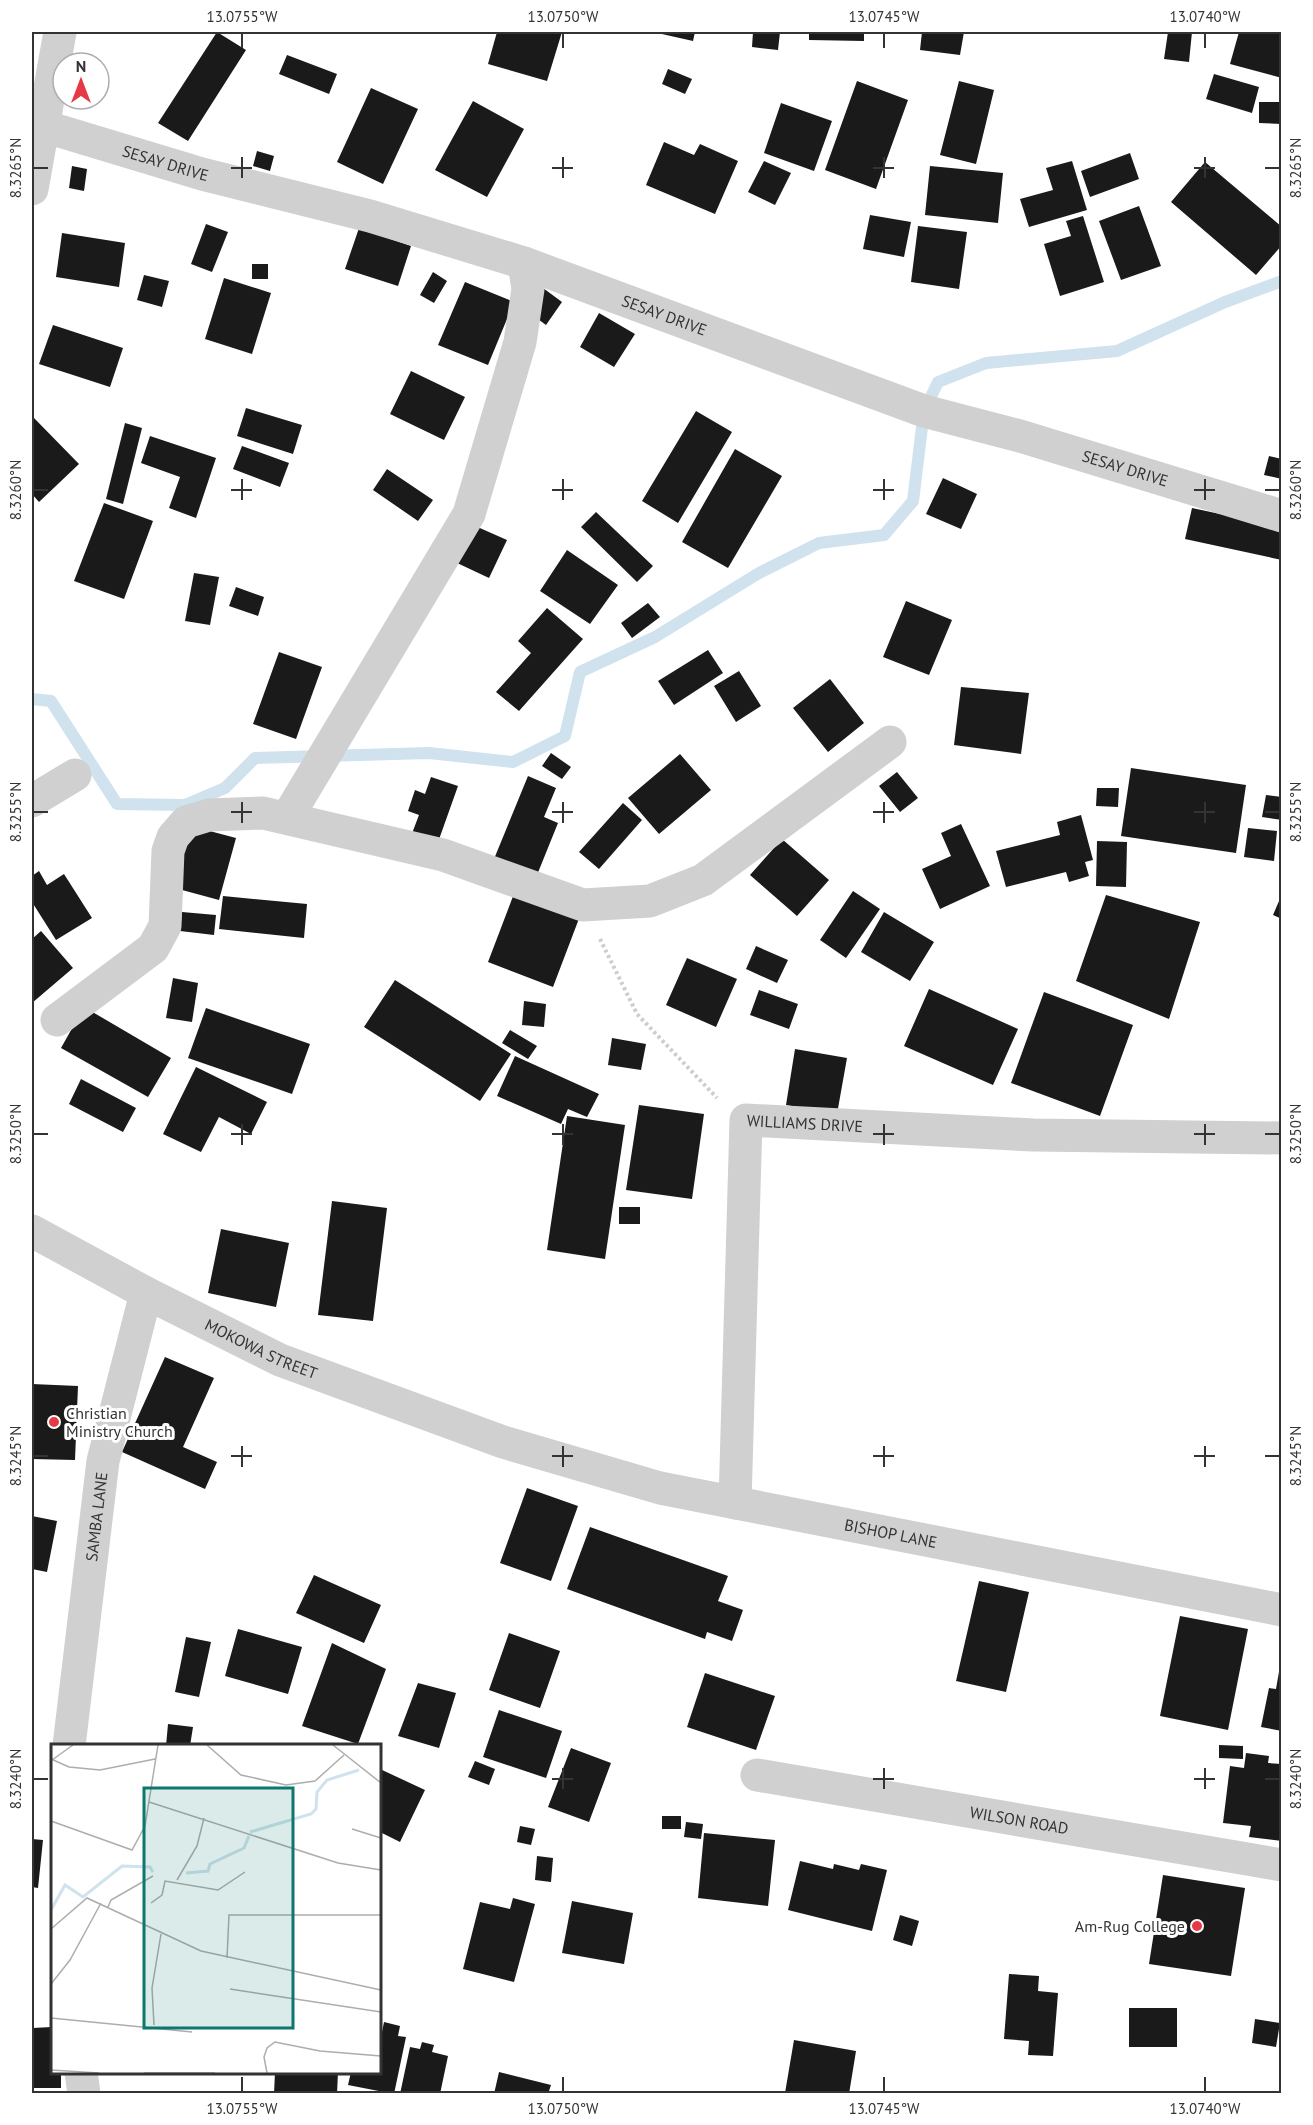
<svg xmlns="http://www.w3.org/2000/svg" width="1313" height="2125" font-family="'PT Sans',sans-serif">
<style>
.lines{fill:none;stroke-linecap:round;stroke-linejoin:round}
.stream{stroke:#cfe2ee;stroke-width:12}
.building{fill:#1a1a1a}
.path{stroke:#cdcdcd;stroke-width:4;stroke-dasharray:3 3;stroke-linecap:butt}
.minor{stroke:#d0d0d0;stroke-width:33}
.ticks{fill:none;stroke:#333;stroke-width:2}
.poi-dot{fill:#e63946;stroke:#fff;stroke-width:2}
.labels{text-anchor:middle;stroke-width:6;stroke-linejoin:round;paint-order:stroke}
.street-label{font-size:16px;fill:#333;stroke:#fff}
.poi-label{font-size:16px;fill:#333;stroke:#fff;text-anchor:start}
.inset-river{fill:none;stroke:#cfe2ee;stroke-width:3}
.inset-road{fill:none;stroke:#adadad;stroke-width:1.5}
.view{fill:#0f766e;fill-opacity:0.15;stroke:#0f766e;stroke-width:3}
.inset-edge{fill:none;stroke:#333;stroke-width:3}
.neatline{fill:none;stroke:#333;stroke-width:2}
.ticks-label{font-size:15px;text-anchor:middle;fill:#333}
</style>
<rect width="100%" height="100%" fill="#fff"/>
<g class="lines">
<path class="stream" d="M32,699L51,701L117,804L185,805L225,788L255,758L429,753L513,762L565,736L580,672L655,637L759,573L819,543L884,535L913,501L924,411L938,382L986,363L1117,351L1225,302L1282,281"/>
</g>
<path class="building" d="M217,32L246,50L188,141L158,123Z
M497,32H562L547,81L488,64Z
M653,32H695L693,41Z
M753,32H780L778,50L752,47Z
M809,32H864V41L809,40Z
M922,32H964L960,55L920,50Z
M1168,32H1192L1189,62L1164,59Z
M1239,32H1282V78L1230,64Z
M287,55L337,74L329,94L279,74Z
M668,69L692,79L685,94L662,84Z
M1214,74L1259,87L1252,113L1206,99Z
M857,81L908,100L876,189L825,170Z
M959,81L994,90L976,164L940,155Z
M371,88L418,109L383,184L337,162Z
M473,101L524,129L487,197L435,170Z
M1259,102H1282V124L1259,123Z
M781,103L832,121L814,171L764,153Z
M664,142L694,155L700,144L738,161L715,214L646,185Z
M257,151L274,156L270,171L253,166Z
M1130,153L1139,179L1090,197L1081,171Z
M764,161L791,173L775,205L748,192Z
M1072,161L1087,210L1029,227L1020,199L1053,190L1046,168Z
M1205,162L1282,227V245L1256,275L1171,202Z
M72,166L87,169L84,191L69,188Z
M930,166L1003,173L998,223L925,215Z
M1139,206L1161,266L1121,280L1099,221Z
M870,215L911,222L904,257L863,249Z
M1083,216L1104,282L1060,296L1044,244L1071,236L1066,221Z
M206,224L228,232L212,272L191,264Z
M918,226L967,232L959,289L911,282Z
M359,228L411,246L398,286L345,269Z
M62,233L125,243L119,287L56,277Z
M252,264H268V279H252Z
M433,272L447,281L434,303L420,295Z
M144,275L169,281L162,307L137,300Z
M224,278L271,293L252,354L205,339Z
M465,282L514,302L488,365L438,345Z
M543,288L562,302L546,325L527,311Z
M599,313L635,334L614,367L580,347Z
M53,325L123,348L110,387L39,364Z
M411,371L465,397L444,440L390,414Z
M246,408L302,425L293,454L237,436Z
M696,411L732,432L678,523L642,501Z
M34,418L79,464L39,502L32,494V420Z
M125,423L142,428L123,504L106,499Z
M150,436L216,458L196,518L169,508L180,477L141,463Z
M242,446L289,463L280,487L233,469Z
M735,449L782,476L728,568L682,542Z
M1269,456L1282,459V479L1264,475Z
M387,469L433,500L418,521L373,490Z
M943,478L977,494L961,529L926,514Z
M104,503L153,521L124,599L74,581Z
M1192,508L1282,527V560L1185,539Z
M596,512L653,566L637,582L581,527Z
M473,525L507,540L489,578L455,562Z
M567,550L618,585L590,624L540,591Z
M194,573L219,577L210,625L185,621Z
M236,587L264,597L258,616L229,606Z
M906,601L952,620L929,675L883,657Z
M648,603L660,617L632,638L621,623Z
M547,608L583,639L519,711L496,692L531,653L518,641Z
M708,650L723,673L674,705L658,681Z
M279,652L322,667L296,739L253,724Z
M739,671L761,706L736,722L714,686Z
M830,679L864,723L828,752L793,708Z
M961,687L1029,693L1021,754L954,745Z
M551,753L571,767L562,779L542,766Z
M680,754L711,790L659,834L628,798Z
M1131,768L1246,785L1236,853L1121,836Z
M897,772L918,798L900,812L879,786Z
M528,776L556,788L544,817L558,823L537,875L494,859Z
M431,777L458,786L437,845L411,836L419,815L408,811L415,790L425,794Z
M1097,788H1119L1118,807L1096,806Z
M1266,795L1282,797V820L1262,817Z
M623,803L642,820L599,869L579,852Z
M1081,815L1093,860L1085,862L1089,876L1069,882L1066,872L1006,887L996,851L1060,835L1057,822Z
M961,824L990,886L940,909L922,869L951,856L941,833Z
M187,825L236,838L219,900L171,887Z
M1248,828L1277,831L1274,861L1244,857Z
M782,839L829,880L797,916L750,875Z
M1097,841L1127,842L1126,887L1096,886Z
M39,871L47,885L64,874L92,918L56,940L32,902V876Z
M515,891L580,916L553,987L488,962Z
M853,891L880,909L846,958L820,940Z
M1282,894V919L1273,915Z
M1106,895L1200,922L1169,1019L1076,981Z
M223,896L307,904L304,938L219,929Z
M182,912L216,915L214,935L180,931Z
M884,912L934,942L910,981L861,952Z
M41,931L73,968L32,1003V939Z
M756,946L788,960L777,983L746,969Z
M687,958L737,979L716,1027L666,1005Z
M173,978L198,983L192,1022L166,1018Z
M395,980L511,1054L480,1101L364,1027Z
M929,989L1018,1029L993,1085L904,1046Z
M759,990L798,1004L789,1029L750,1015Z
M1044,992L1133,1025L1100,1116L1011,1083Z
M524,1001L546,1004L544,1027L522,1025Z
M84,1007L171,1058L148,1097L61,1048Z
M206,1008L310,1044L292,1094L188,1058Z
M510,1030L537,1046L528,1059L502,1043Z
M612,1038L646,1044L641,1070L608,1065Z
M795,1049L847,1058L837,1114L786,1105Z
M515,1056L599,1094L587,1117L568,1109L561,1124L497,1096Z
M196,1067L267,1102L251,1134L219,1117L201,1152L163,1134Z
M81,1079L136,1108L123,1132L69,1104Z
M639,1105L704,1114L692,1199L626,1190Z
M567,1116L625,1125L605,1259L547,1250Z
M332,1201L387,1208L373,1321L318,1315Z
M619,1207H640V1224H619Z
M221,1229L289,1243L276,1307L208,1293Z
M165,1357L214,1378L183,1447L217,1462L205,1489L122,1452Z
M32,1384L78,1386L75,1460L32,1459Z
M527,1488L578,1506L551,1581L500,1563Z
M32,1516L57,1521L47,1572L32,1569Z
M590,1527L728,1576L718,1601L743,1610L732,1641L707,1632L705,1639L567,1589Z
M314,1575L381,1605L364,1643L296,1613Z
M979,1581L1029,1592L1006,1692L956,1681Z
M1180,1616L1248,1629L1228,1730L1160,1716Z
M238,1629L302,1647L288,1694L225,1676Z
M509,1633L560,1651L540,1708L489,1690Z
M186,1637L211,1642L199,1697L175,1692Z
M332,1643L386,1669L358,1744L302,1726Z
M1280,1666H1282V1731L1261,1727L1269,1688L1276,1689Z
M705,1673L775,1696L756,1750L687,1727Z
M418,1683L456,1693L439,1748L398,1736Z
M499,1710L562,1731L546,1778L483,1757Z
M168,1724L193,1727L190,1746H166Z
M1219,1745L1243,1746V1759L1219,1758Z
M571,1748L611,1763L589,1822L548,1807Z
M1246,1753L1269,1756L1268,1763L1282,1764V1841L1249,1837L1251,1826L1223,1823L1230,1766L1244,1768Z
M475,1761L495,1769L489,1785L468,1777Z
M380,1769L425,1790L400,1842L380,1832Z
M662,1816H681V1829H662Z
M686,1822L703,1824L701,1839L684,1837Z
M520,1826L535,1829L531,1845L517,1842Z
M704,1833L775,1840L768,1906L698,1898Z
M32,1839L43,1840L38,1888L32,1887Z
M537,1856L553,1858L551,1882L535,1880Z
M800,1861L833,1869L834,1864L859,1870L861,1864L887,1870L872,1931L788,1910Z
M1163,1875L1245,1888L1231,1976L1149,1964Z
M513,1898L535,1904L514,1982L463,1969L480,1902L510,1909Z
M572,1901L633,1913L624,1964L562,1953Z
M900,1915L919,1921L912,1946L893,1940Z
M1009,1974L1039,1976L1038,1991L1058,1993L1053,2056L1028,2055L1029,2041L1004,2039Z
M1129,2008H1177V2047H1129Z
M1255,2019L1280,2023L1276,2047L1252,2043Z
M384,2022L400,2026L398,2036L406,2037L394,2094L348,2085L351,2072H380V2032H382Z
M52,2027V2072H61V2088H32V2028Z
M794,2040L856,2051L849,2094L785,2093Z
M422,2042L434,2045L432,2052L448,2056L440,2094H400L410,2047L420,2049Z
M275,2072H338L337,2094H274Z
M499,2072L551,2085L548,2094H494Z"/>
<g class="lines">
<path class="path" d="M600,939L637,1014L717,1098"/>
<g class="minor">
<path id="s1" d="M43,126L202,174L370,216L524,263L924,411L1020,436L1282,516"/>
<path d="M32,189L60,32"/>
<path d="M32,801L75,775"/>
<path d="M287,818L469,514L520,342L528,289L524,263"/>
<path d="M57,1020L153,948L165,926L168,851L173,837L186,822L209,815L263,813L443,855L583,905L650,901L703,880L890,742"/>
<path id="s2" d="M32,1231L146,1293L280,1360L503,1442L660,1488L1282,1610"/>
<path id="s3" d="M735,1503L746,1120L1033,1135L1282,1138"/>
<path id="s4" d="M69,1746L103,1461L146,1293"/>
<path id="s5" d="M757,1775L1282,1865"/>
<path d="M81,2072L84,2094"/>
</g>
</g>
<path class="ticks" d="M242,33V48M563,33V48M884,33V48M1205,33V48M242,157V178M563,157V178M884,157V178M1205,157V178M33,168H48M231,168H252M552,168H573M873,168H894M1194,168H1215M1265,168H1280M242,479V500M563,479V500M884,479V500M1205,479V500M33,490H48M231,490H252M552,490H573M873,490H894M1194,490H1215M1265,490H1280M242,802V823M563,802V823M884,802V823M1205,802V823M33,812H48M231,812H252M552,812H573M873,812H894M1194,812H1215M1265,812H1280M242,1124V1145M563,1124V1145M884,1124V1145M1205,1124V1145M33,1134H48M231,1134H252M552,1134H573M873,1134H894M1194,1134H1215M1265,1134H1280M242,1446V1467M563,1446V1467M884,1446V1467M1205,1446V1467M33,1456H48M231,1456H252M552,1456H573M873,1456H894M1194,1456H1215M1265,1456H1280M563,1768V1789M884,1768V1789M1205,1768V1789M33,1779H48M552,1779H573M873,1779H894M1194,1779H1215M1265,1779H1280M242,2077V2092M563,2077V2092M884,2077V2092M1205,2077V2092"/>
<g class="poi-dot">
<circle cx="54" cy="1422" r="6"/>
<circle cx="1197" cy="1926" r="6"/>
</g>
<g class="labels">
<g class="street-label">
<text dy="6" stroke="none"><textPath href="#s1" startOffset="128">SESAY DRIVE</textPath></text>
<text dy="6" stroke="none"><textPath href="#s1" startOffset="650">SESAY DRIVE</textPath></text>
<text dy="6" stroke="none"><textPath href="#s1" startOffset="1136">SESAY DRIVE</textPath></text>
<text dy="6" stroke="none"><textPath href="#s3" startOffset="442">WILLIAMS DRIVE</textPath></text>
<text dy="6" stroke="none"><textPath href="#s2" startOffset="258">MOKOWA STREET</textPath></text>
<text dy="6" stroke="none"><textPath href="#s4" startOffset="231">SAMBA LANE</textPath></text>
<text dy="6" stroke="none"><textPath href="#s2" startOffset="916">BISHOP LANE</textPath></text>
<text dy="6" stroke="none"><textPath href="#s5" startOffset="266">WILSON ROAD</textPath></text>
</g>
<g class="poi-label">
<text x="66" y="1419">Christian<tspan x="66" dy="18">Ministry Church</tspan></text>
<text x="1185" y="1932" text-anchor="end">Am-Rug College</text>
</g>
</g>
<g transform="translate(51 1744)">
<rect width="330" height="330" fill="#fff"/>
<path class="inset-river" d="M199,88L260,70L265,65L266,48L276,36L308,26M135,129L157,127L159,120L193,104L198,92M0,166L14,141L32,153L71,122L99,123L102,128"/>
<path class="inset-road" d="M156,1L190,31L235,41L264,37L293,11M282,1L330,39M0,15L18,23L49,26L104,15M1,16L22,1M98,58L287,119L330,126M0,77L81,106L94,82L107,1M301,85L330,94M126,136L146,102L153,74M100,159L111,151L114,137L167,146L194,128M57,163L60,156L102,132M0,185L36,154L150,207L330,246M176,214L178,171H330M0,240L19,216L50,159M179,245L330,268M0,274L141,288M103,281L101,244L110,190M0,326L48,329M93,329H164M216,329L213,313L216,304L224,298L269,307L330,312"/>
<path class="view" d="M93,44H242V284H93Z"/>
<rect width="330" height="330" class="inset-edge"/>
</g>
<rect width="1313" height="2125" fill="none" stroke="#ffffff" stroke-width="66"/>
<g transform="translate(81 81)"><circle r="28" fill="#ffffff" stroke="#adadad" stroke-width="1.5"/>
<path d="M0-4.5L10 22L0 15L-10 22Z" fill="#e63946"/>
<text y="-9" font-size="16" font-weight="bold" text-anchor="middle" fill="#333333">N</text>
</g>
<rect x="33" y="33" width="1247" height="2059" class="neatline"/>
<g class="ticks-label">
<text x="242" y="22">13.0755°W</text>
<text x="563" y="22">13.0750°W</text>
<text x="884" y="22">13.0745°W</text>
<text x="1205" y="22">13.0740°W</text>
<text transform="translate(16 168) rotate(-90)" y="5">8.3265°N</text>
<text transform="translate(1296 168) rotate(-90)" y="5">8.3265°N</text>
<text transform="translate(16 490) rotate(-90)" y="5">8.3260°N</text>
<text transform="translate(1296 490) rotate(-90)" y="5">8.3260°N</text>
<text transform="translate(16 812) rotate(-90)" y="5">8.3255°N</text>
<text transform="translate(1296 812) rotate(-90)" y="5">8.3255°N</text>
<text transform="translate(16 1134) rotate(-90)" y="5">8.3250°N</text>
<text transform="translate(1296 1134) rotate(-90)" y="5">8.3250°N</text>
<text transform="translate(16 1456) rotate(-90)" y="5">8.3245°N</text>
<text transform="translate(1296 1456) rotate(-90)" y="5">8.3245°N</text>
<text transform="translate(16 1779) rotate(-90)" y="5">8.3240°N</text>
<text transform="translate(1296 1779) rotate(-90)" y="5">8.3240°N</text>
<text x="242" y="2114">13.0755°W</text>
<text x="563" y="2114">13.0750°W</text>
<text x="884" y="2114">13.0745°W</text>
<text x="1205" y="2114">13.0740°W</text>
</g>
</svg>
